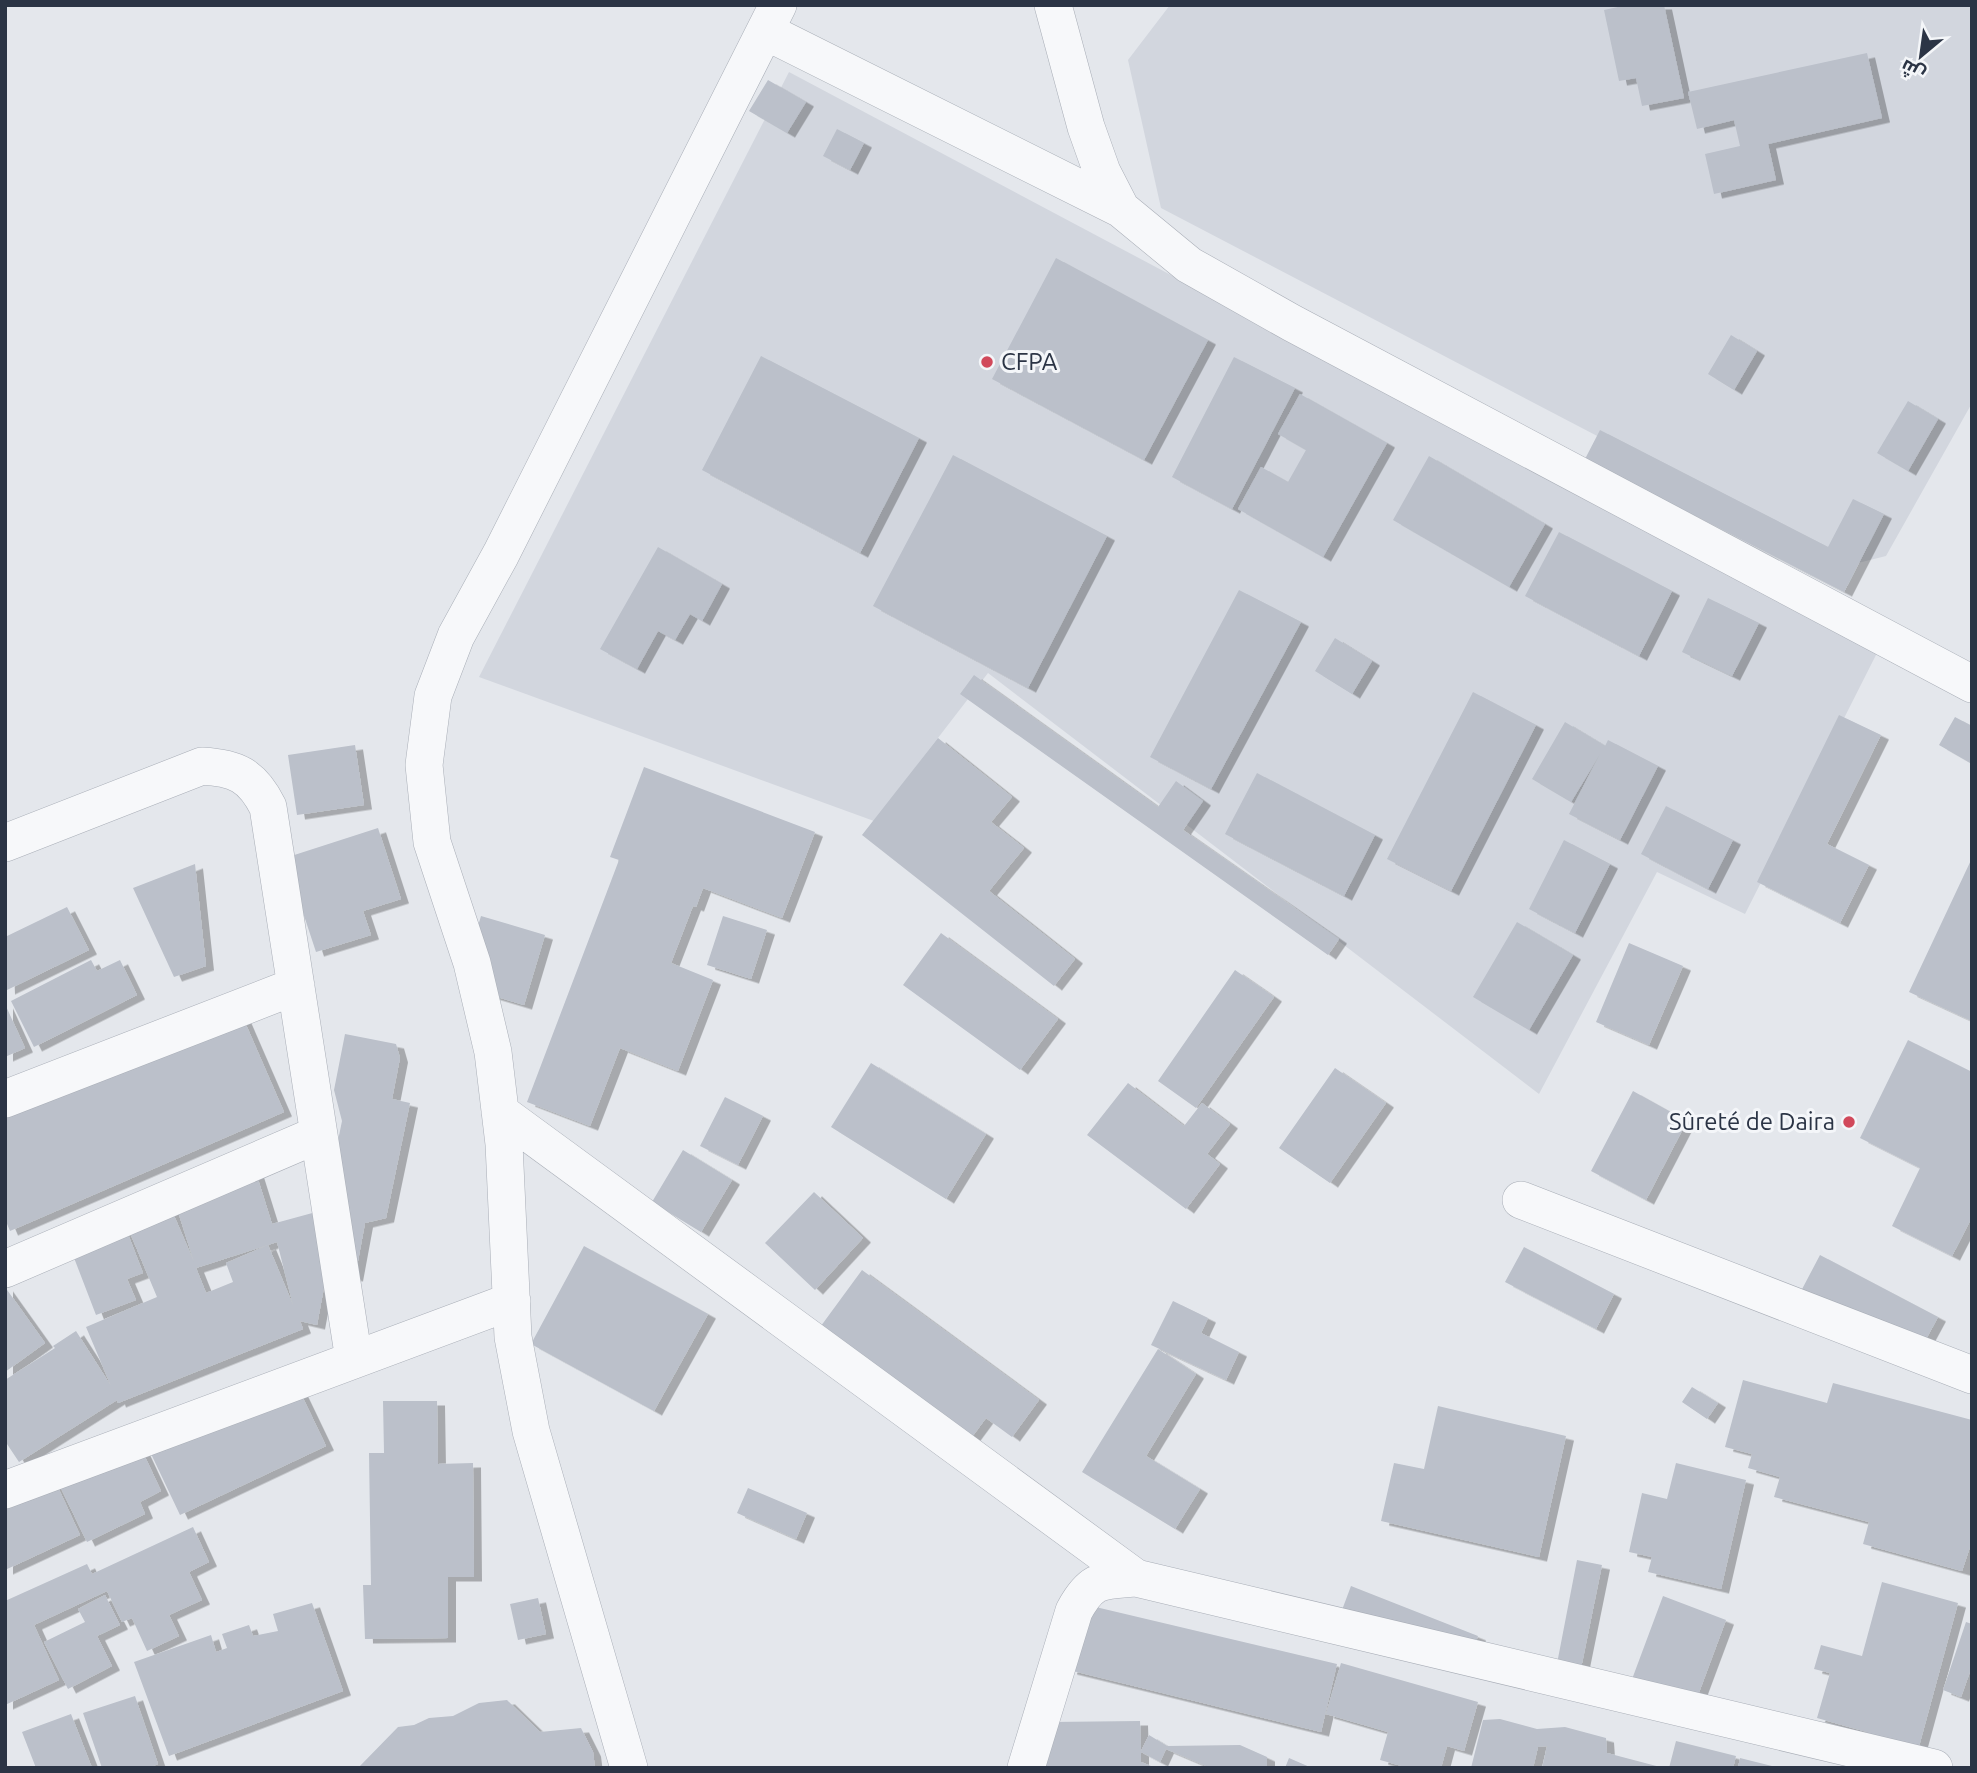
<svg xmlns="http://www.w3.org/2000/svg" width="1977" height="1773" font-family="Ubuntu,Cairo,sans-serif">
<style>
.built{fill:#d2d6de}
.building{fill:#bbc0ca;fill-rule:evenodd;filter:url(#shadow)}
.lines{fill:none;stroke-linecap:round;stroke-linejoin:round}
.minor-casing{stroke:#a9aeb7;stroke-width:38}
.minor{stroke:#f7f8fa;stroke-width:37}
.poi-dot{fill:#d1495b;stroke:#f4f6f9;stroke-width:2.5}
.labels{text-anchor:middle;stroke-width:6;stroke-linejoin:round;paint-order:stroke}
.poi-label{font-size:24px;fill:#2b3445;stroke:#f4f6f9;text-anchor:start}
</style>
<defs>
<filter id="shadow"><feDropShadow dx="8" dy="4.5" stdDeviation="0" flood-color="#0004"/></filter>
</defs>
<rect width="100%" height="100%" fill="#e4e7ec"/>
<path class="built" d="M1170,5H1972V403L1886,556L1846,566L1161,208L1128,60Z
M789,72L1878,651L1745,914L1657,872L1539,1094L988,673L874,821L479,677Z"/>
<path class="building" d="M1627,5H1664L1684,98L1642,106L1636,78L1619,81L1604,10Z
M1867,53L1882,118L1768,144L1776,180L1714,194L1705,154L1740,146L1734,120L1697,129L1688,92Z
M768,80L806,102L787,133L749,111Z
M837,129L864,143L850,170L823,156Z
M1056,258L1208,340L1144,460L992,379Z
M1731,335L1757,351L1734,390L1708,374Z
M761,356L919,438L860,553L702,470Z
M1234,357L1295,388L1232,509L1172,477Z
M1300,394L1387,443L1323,557L1238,509L1261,467L1288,482L1306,450L1278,434Z
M1908,401L1938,419L1908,471L1877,453Z
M1600,430L1828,547L1853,499L1884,514L1844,592L1585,459Z
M953,455L1107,536L1028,688L873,606Z
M1429,456L1545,524L1509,587L1393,520Z
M1559,532L1672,591L1639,656L1525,596Z
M658,547L722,584L702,621L690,614L675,640L658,631L637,669L600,649Z
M1239,590L1301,622L1211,789L1150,757Z
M1708,598L1759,623L1732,676L1682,652Z
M1335,638L1372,661L1352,694L1315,671Z
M974,675L1158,807L1176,781L1203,801L1183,830L1339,939L1328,955L960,694Z
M1473,692L1536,725L1451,891L1387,859Z
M1839,715L1881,735L1827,844L1869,865L1840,923L1757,882Z
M1955,717L1972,726V764L1939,745Z
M1565,722L1605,746L1608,740L1658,766L1620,840L1569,814L1600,754L1571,802L1532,779Z
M938,738L1012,797L991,822L1024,848L989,891L1075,959L1054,986L862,835Z
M355,745L364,805L297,815L288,755Z
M644,767L815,832L782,918L703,888L696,907L693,906L671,963L713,980L678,1071L620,1048L590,1126L527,1102L619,860L610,857Z
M1257,773L1375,835L1344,896L1225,834Z
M1666,806L1733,840L1708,889L1641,854Z
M378,828L401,899L363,911L371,935L316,952L285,858Z
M1564,840L1610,864L1575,933L1529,909Z
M1972,858V1021L1909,992Z
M195,864L206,966L174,977L133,888Z
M67,907L89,950L7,990L5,937Z
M481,916L545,935L524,1005L460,986Z
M723,916L767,930L751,979L707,965Z
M1517,922L1573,955L1529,1030L1473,997Z
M941,933L1058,1019L1020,1070L903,985Z
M1629,943L1683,966L1649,1045L1596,1022Z
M91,960L97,971L120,960L137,995L34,1047L11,1001Z
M1235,970L1274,997L1196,1108L1158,1081Z
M5,1004L25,1048L5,1057Z
M237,1004L284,1112L10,1231L5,1219V1106Z
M345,1034L396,1044L400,1058L392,1099L410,1103L386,1218L365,1223L355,1277L327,1271L317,1325L300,1321L303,1329L118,1403L117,1400L19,1462L5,1441V1380L55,1348L53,1346L76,1331L111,1386L86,1327L157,1297L123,1216L166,1197L194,1262L169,1183L251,1157L272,1224L316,1212L323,1214L342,1121L334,1090ZM277,1242L293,1305L268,1245L226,1263L233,1282L206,1293L196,1268Z
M1908,1040L1972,1072V1217L1952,1256L1892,1226L1920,1168L1860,1138Z
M871,1063L986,1134L946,1199L831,1127Z
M1335,1068L1386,1103L1330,1183L1279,1148Z
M1128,1083L1184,1126L1202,1103L1230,1124L1207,1154L1220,1164L1186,1209L1087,1135Z
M1633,1091L1687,1121L1646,1200L1591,1171Z
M725,1097L763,1116L738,1165L700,1146Z
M683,1150L732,1180L701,1232L652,1202Z
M814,1192L863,1238L815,1290L765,1243Z
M126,1229L143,1273L127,1279L136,1300L96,1315L71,1250Z
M584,1246L708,1314L654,1411L531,1344Z
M1524,1247L1614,1294L1596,1329L1505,1282Z
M1820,1255L1938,1317L1918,1354L1800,1293Z
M862,1270L1039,1400L1012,1437L986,1418L969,1441L818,1330Z
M5,1287L45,1343L5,1372Z
M1173,1301L1208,1318L1201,1333L1239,1352L1226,1380L1151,1345Z
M1158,1349L1196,1374L1146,1456L1200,1489L1175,1529L1082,1472Z
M290,1371L326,1446L180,1515L144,1439Z
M1743,1380L1827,1403L1833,1383L1972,1420V1541L1962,1571L1863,1544L1869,1522L1774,1497L1780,1477L1748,1468L1752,1454L1725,1447Z
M1692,1387L1718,1403L1707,1419L1682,1402Z
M383,1401H437L438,1464L473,1463L474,1577H448V1638L365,1639L363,1585H371L369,1453H384Z
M1438,1406L1566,1436L1539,1557L1381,1521L1394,1463L1424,1469Z
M139,1444L161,1491L140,1502L145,1514L87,1542L58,1482Z
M1676,1463L1746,1480L1721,1589L1648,1572L1652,1557L1629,1552L1642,1493L1667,1499Z
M50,1470L80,1535L5,1570V1491Z
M748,1488L807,1513L796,1539L737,1513Z
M193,1527L209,1562L189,1572L202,1600L169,1615L179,1636L147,1651L132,1618L122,1622L107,1591L34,1625L59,1680L5,1705V1601L87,1564L92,1574Z
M1577,1560L1602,1565L1579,1678L1555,1674Z
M1882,1582L1958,1603L1915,1761L1863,1746L1867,1732L1817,1718L1830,1673L1814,1669L1821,1645L1862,1656Z
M1351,1586L1478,1636L1469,1660L1342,1610Z
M105,1595L120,1625L97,1636L112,1666L68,1689L44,1642L85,1622L78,1609Z
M1663,1596L1726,1620L1688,1722L1625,1698Z
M538,1598L546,1634L518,1640L510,1604Z
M312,1603L343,1691L169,1756L134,1662L211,1635L216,1652L227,1648L222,1634L249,1625L253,1636L278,1631L273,1614Z
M1083,1604L1337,1664L1321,1732L1069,1670Z
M1966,1622L1972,1624V1666L1961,1697L1943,1690Z
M1341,1663L1478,1702L1464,1751L1447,1746L1441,1768H1409L1380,1760L1388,1732L1326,1714Z
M135,1696L158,1764L148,1768H102L83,1713Z
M507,1700L540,1732L581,1728L593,1752L595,1768H358L398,1727L414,1725L429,1718L453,1716L479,1703Z
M71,1714L92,1768H36L22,1732Z
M1500,1719L1537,1729L1565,1727L1606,1738L1607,1753L1664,1768H1542L1547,1746L1538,1747L1533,1768H1471L1483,1720Z
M1140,1721L1141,1751L1149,1735L1167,1746L1240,1745L1267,1757V1768H1211L1166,1749L1160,1762L1141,1752V1762L1156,1768H1030L1050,1722Z
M1676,1741L1736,1756L1733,1768H1669Z
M1289,1758L1312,1768H1285Z
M1740,1758L1776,1767V1768H1738Z"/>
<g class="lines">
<defs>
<path id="minor" d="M1053,5L1086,127L1102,172L1121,209L1189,265L1292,323L1972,684
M765,31L1121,209
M5,843L202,766C236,768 252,775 268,807L354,1360
M5,1099L296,986
M500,1112L1136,1578
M1521,1200L1972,1375
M5,1269L319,1134
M5,1490L512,1301
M629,1768L531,1431L513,1337L504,1144L493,1052L472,963L432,842L424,765L433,696L456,636L501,554L778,5
M1026,1768L1074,1611C1092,1578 1101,1581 1136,1578L1934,1768"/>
</defs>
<use href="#minor" class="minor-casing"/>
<use href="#minor" class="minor"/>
</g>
<g class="poi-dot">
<circle cx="987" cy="362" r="7"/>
<circle cx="1849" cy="1122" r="7"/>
</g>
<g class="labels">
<g class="poi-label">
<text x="1001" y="370">CFPA</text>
<text x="1835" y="1130" text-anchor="end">Sûreté de Daira</text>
</g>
</g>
<rect width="1977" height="1773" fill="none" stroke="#2b3445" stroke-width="14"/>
<g transform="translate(1921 56) rotate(209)" stroke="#f4f6f9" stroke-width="5" paint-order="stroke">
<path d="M0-5L12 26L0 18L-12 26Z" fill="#2b3445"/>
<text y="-10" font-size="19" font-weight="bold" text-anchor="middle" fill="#2b3445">ش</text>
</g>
</svg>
